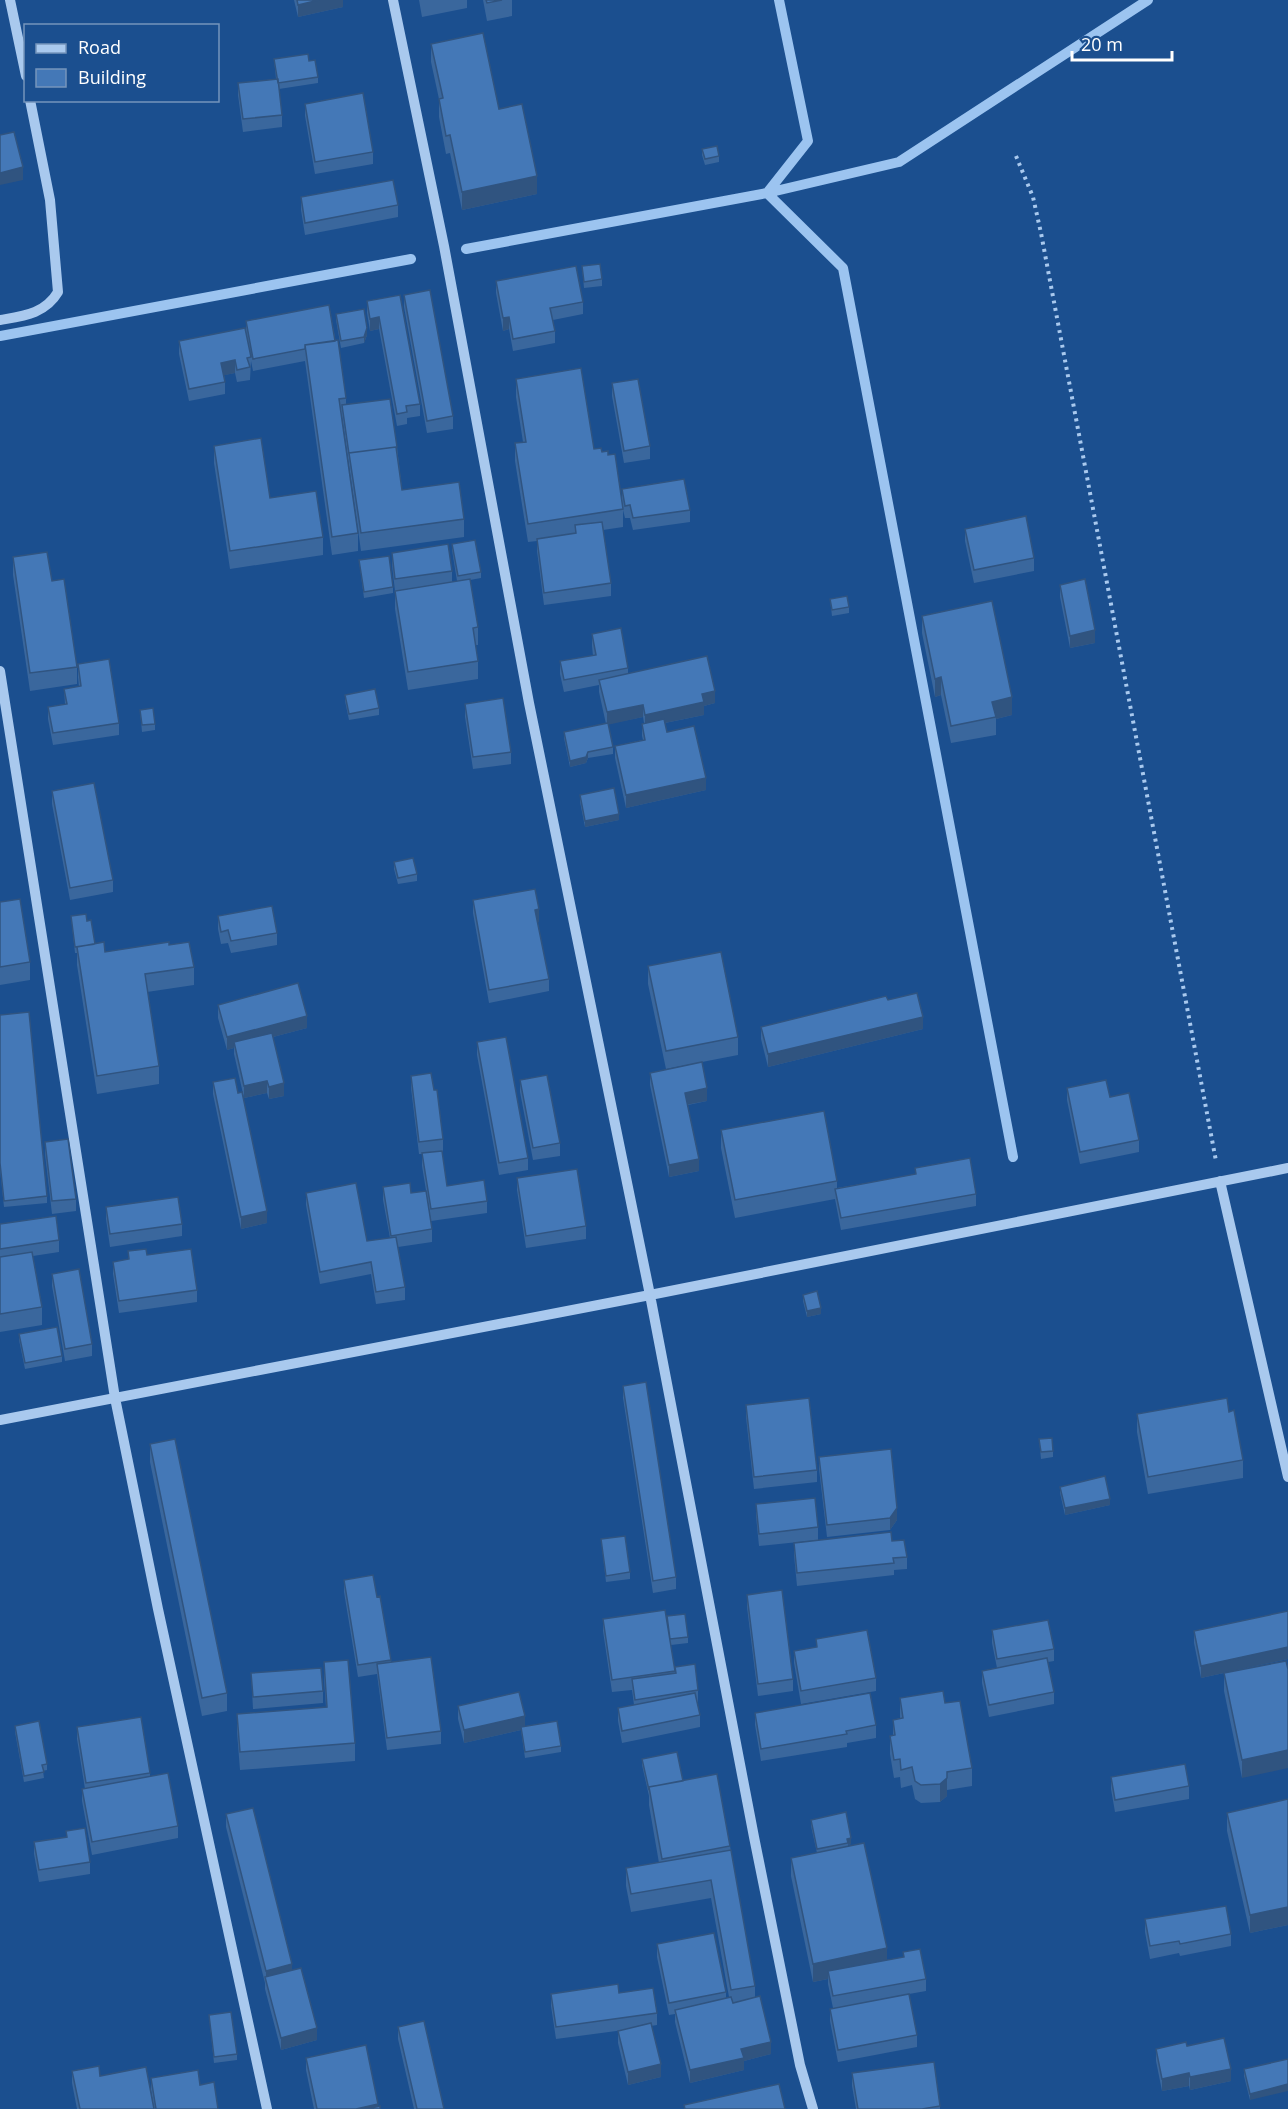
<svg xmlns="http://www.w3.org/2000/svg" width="1288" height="2109" font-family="'Open Sans',sans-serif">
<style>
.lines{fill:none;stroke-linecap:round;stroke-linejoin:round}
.stream{stroke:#9cc4f0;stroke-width:10}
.path{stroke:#a9c9ee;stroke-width:4;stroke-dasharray:3 4.5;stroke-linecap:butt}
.minor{stroke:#a9c9ee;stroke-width:10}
.wall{fill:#3a679d}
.shaded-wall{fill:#305480}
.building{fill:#4478b7;stroke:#305480;stroke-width:1.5}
</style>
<rect width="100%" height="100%" fill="#1b4f8f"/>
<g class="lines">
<path class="stream" d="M767,193L843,268L1013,1157
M767,193L899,162L1148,0
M466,249L767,193L808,141L779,0
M0,336L411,259"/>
<path class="path" d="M1016,156L1033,197L1041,233L1216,1161"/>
<path class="minor" d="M10,0L26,76
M393,0L444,246L529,703L650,1295L754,1837L800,2065L813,2109
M0,320C23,316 45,314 58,292L50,200L30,100
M0,671L115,1398L158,1609L267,2109
M1220,1181L1288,1477
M0,1420L650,1295L1288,1168"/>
</g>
<path class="wall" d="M294,0H343V7L298,17Z
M419,0H467V8L422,17Z
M483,0H512V16L487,21Z
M431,44L499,109L537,194L462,210L450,153L446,154L439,117V99L431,62Z
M274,59L309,61L318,77V83L279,89L282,115V127L243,132L238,95V83L276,79Z
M305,104L373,152V164L315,174L305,116Z
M702,149L719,156V162L705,165L702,155Z
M301,197L398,205V217L305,235L301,210Z
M582,266L602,279V286L584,288Z
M496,281L583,302V314L553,320L555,331V343L513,351L509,329L503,331L496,293Z
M400,295L420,404V416L407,418V424L397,426L379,329L370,331L367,313V301Z
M404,295L453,416V429L427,433L404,307Z
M329,305L346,398V404L397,447L402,490L464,519V537L361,551L342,416L341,417L358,533V551L332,555L305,361L253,371L251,361L250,380L237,382L235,373L224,375L225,382V394L189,401L179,354V341L246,331V321Z
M336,314L367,335L364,343L341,348L336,320Z
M516,379L594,449L608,455L622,501V489L690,510V522L633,530L630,518H625L623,510V527L603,530L611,583V596L544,605L537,551V541L528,542L515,461V443L523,442L516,397Z
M612,383L650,446V459L624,463L612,396Z
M214,446L270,498L323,537V555L230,569L214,463Z
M965,529L1034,558V571L974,583L965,541Z
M452,544L481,572V578L470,580L478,627V645H475L478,661V679L408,690L395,609V591L392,565V553L452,571V582L457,581L452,550Z
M13,557L52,581L77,667V684L30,691L13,575Z
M359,560L393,587V593L364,598Z
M1060,585L1095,643L1070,648L1060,597Z
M830,599L849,607V613L832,616Z
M922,616L1012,715L996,719V735L951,743L941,695L935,697L922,633Z
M592,634L628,668V674L715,703L704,706V715L665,723L667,732L706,790L626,808L615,758V746L643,740L642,736V724L644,723L643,717L608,724L613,747V754L588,758L586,763L570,767L564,738V732L606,724L599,692V685L564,692L560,674V661L593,656L592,646Z
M78,664L119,723V735L53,745L48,719V707L65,704L64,689L79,687L78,677Z
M345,695L379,708V715L349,720L345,701Z
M465,704L511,752V764L473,769L465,717Z
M140,710L155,724V730L142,732Z
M52,791L113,880V892L70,900L52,804Z
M580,795L619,820L585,827L580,802Z
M394,862L417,874V881L398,884L394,869Z
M473,900L539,922H537L549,979V991L489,1003L473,913Z
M0,902L30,962V980L0,985Z
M71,916L87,921L95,944L105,952L169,945L194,967V985L147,992L159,1066V1084L97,1094L77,965V953H75Z
M218,916L277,933V945L231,953L228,943L221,944L218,929Z
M648,966L738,1037V1055L666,1069L648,984Z
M888,1000L923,1029L768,1067L761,1039V1027Z
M218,1005L307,1028L273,1037L284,1096L269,1099L267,1093L244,1098L234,1054V1048L227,1050L218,1018Z
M0,1015L47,1196V1203L4,1207L0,1169Z
M477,1042L528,1158V1170L499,1175L477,1055Z
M650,1073L707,1101L688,1105L699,1171L669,1177L650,1085Z
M411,1076L434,1090L443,1139V1151L442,1152L447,1186L487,1201V1213L431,1221L422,1166V1154H419L411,1088Z
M520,1080L560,1143V1156L533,1160L520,1092Z
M213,1082L267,1223L241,1229L213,1094Z
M1067,1088L1110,1097L1139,1140V1152L1080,1164L1067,1100Z
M721,1130L837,1181V1188L915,1175V1168L976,1194V1206L841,1230L835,1199L735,1218L721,1148Z
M45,1142L76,1199V1211L52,1214L45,1154Z
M517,1178L586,1226V1239L526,1248L517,1190Z
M383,1187L411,1193L432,1229V1242L398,1247L405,1287V1300L376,1304L371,1274L320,1284L306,1205V1193L367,1241L390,1238L383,1200Z
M106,1207L182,1224V1236L110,1247L106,1219Z
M0,1224L59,1240V1252L33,1256L42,1307V1325L0,1332Z
M128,1251L147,1255L197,1290V1302L119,1313L113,1274V1262L128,1260Z
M52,1274L92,1344V1356L65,1361L52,1286Z
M803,1295L821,1314L807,1317L803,1301Z
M19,1334L62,1356V1362L25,1369L19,1340Z
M623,1386L676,1577V1589L653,1593L623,1398Z
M746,1405L817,1470V1482L754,1489L746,1417Z
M1229,1412L1243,1460V1478L1148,1494L1137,1432V1414Z
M1039,1439L1053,1451V1457L1041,1459Z
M150,1444L227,1693V1711L202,1716L150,1462Z
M819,1457L897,1520L890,1530L827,1537L819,1469Z
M1060,1487L1110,1505L1065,1515L1060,1493Z
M756,1504L818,1527V1540L759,1546L756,1516Z
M601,1539L630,1572V1579L606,1582Z
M892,1541L907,1557V1569L894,1570V1575L797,1586L794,1555V1543Z
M344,1580L377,1597L391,1662L441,1731V1744L387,1750L377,1674L358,1677L344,1592Z
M747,1595L793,1679V1691L758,1696L747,1607Z
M1288,1611V1659L1201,1678L1194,1643V1631Z
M603,1619L688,1637V1643L671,1645L675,1673V1667L698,1690V1702H697L700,1715V1727L622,1743L618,1721V1708L634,1705L632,1690L612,1692L603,1631Z
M992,1630L1054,1649V1661L1048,1662L1054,1692V1704L989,1717L982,1683V1671L997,1668L992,1643Z
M816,1639L876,1678V1691L801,1704L794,1663V1651L816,1647Z
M1286,1661L1242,1778L1224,1691V1673Z
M324,1662L355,1743V1761L240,1770L237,1732V1714L326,1707L324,1680Z
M251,1673L323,1691V1703L253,1709Z
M900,1698L945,1703L972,1768V1786L947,1790V1796L940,1802L921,1803L915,1799L912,1785L901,1788L900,1777L894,1778L890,1754V1736H893V1720L900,1718Z
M458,1706L525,1726L561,1746V1752L525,1758L521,1730L464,1743L458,1719Z
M755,1713L876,1725V1738L847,1743V1747L761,1761L755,1725Z
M15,1726L47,1764V1770L43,1771L44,1778L24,1782L15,1732Z
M77,1727L150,1773V1776L178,1826V1838L92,1855L82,1801V1789H85L77,1739Z
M642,1759L683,1781L730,1846L755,1986V1998L771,2054L744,2061V2070L690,2083L675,2022V2014L669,2015L657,1957V1944L726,1992V1998L729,1997L711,1898L631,1912L626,1886V1868L659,1863L649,1805V1796L642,1765Z
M1111,1777L1189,1786V1799L1115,1812L1111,1789Z
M1288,1799V1925L1250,1933L1227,1831V1813Z
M226,1814L292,1970L317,2040L281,2050L265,1989V1983L226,1827Z
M811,1820L851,1844L848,1845V1846L887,1960L903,1957V1952L926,1979V1991L909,1994L917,2035V2047L838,2062L830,2021V2009L833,2008L828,1984V1979L813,1982L791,1876V1858L817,1853L811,1826Z
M66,1831L90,1862V1874L39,1882L34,1854V1842L66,1837Z
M1145,1919L1231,1934V1946L1180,1956L1179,1953L1150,1959L1145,1932Z
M619,1993L657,2013V2025L651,2026L661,2077L628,2085L618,2043V2031L624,2030L556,2039L551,2006V1994Z
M209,2015L237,2054V2060L214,2063Z
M398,2027L444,2109H414L398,2039Z
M1187,2046L1231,2081L1190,2090L1189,2086L1162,2091L1156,2061V2049Z
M306,2058L380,2109H314L306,2070Z
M1288,2059L1250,2100L1244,2076V2069Z
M72,2071L100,2076L154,2109H77L72,2083Z
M852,2073L940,2106V2109H856L852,2086Z
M151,2078L200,2085L218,2109H154L151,2090Z"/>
<path class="shaded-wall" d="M319,0H343V7L298,17V5Z
M23,167V180L0,185V173Z
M537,176V194L462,210V192Z
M379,317V329L370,331V319Z
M509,317V329L503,331V318Z
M367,328V335L364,343V337Z
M235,360V373L221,376V363Z
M1095,630V643L1070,648V636Z
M941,677V695L935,697V679Z
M715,691V703L704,706V715L645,727V715L702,694Z
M1012,697V715L996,719L992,702Z
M643,705V717L607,725V712Z
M588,752V758L586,763L570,767V761Z
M706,778V790L626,808V795Z
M619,814V820L585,827V821Z
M539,909V922L535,923V910Z
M307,1016V1028L235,1047L234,1042V1048L227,1050V1037Z
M923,1017V1029L768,1067V1054Z
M267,1081V1093L244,1098V1086Z
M284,1083V1096L269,1099V1087Z
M707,1088V1101L685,1105V1093Z
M699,1159V1171L669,1177V1165Z
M267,1211V1223L241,1229V1217Z
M821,1308V1314L807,1317V1311Z
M1110,1499V1505L1065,1515V1508Z
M897,1508V1520L890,1530V1518Z
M1288,1647V1659L1201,1678V1666Z
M525,1716V1729L464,1743V1730Z
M1288,1750V1768L1242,1778V1760Z
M947,1778V1796L940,1802V1784Z
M851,1838V1844L848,1845L847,1839Z
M1288,1907V1925L1250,1933V1915Z
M887,1948V1966L828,1971V1979L813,1982V1964Z
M292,1964V1976L266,1977V1971Z
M317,2028V2040L281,2050V2038Z
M771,2042V2054L744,2061V2070L690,2083V2070L741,2049Z
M661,2064V2077L628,2085V2072Z
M1231,2069V2081L1190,2090V2077Z
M1189,2073V2086L1162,2091V2079Z
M1288,2084V2091L1250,2100V2094Z
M378,2104V2109H356Z"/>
<path class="building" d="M297,0H319L298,5Z
M486,0H502L487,3Z
M483,33L499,109L522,104L537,176L462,192L450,135L446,136L439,99L443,98L431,44Z
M308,54L309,61L315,60L318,77L278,83L274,59Z
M278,79L282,115L243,119L238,83Z
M363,93L373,152L315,162L305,104Z
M14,132L23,167L0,173V135Z
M717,146L719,156L705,159L702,149Z
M393,180L398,205L305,223L301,197Z
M600,264L602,279L584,282L582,266Z
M576,266L583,302L550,308L555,331L513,339L509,317L503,318L496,281Z
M430,290L453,416L427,421L404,295Z
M400,295L420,404L406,406L407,412L397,414L379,317L370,319L367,301Z
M329,305L335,341L305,345V349L253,359L246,321Z
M364,309L367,328L364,337L341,341L336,314Z
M245,328L251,357L247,358L250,367L237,370L235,360L221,363L225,382L189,389L179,341Z
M338,340L346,398L339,399L358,533L332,537L305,345Z
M581,368L594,449L601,448L602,452L608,451V455L615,454L623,509L528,524L515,443L526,442L516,379Z
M638,379L650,446L624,451L612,383Z
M390,399L397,447H396L349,453V454L342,405Z
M261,438L270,498L316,491L323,537L230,551L214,446Z
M396,447L402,490L459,482L464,519L361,533L349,453Z
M684,479L690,510L633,518L630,505L625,506L622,489Z
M1026,516L1034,558L974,570L965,529Z
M602,522L611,583L544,593L537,539L576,533L575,525Z
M475,540L481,572L458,576L452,544Z
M448,544L452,571L395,579L392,553Z
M47,552L52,581L64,579L77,667L30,673L13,557Z
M389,556L393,587L364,592L359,560Z
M470,579L478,627L473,628L478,661L408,672L395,591Z
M1085,579L1095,630L1070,636L1060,585Z
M847,596L849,607L832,610L830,599Z
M992,601L1012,697L992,702L996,717L951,726L941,677L935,679L922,616Z
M621,628L628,668L564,680L560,661L596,655L592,634Z
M707,656L715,691L702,694L704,702L645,715L643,705L607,712L599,680Z
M109,659L119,723L53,733L48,707L67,704L64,689L81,686L78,664Z
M375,689L379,708L349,714L345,695Z
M503,698L511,752L473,757L465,704Z
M153,708L155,724L142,725L140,710Z
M664,719L667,732L694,726L706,778L626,795L615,746L645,740L642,724Z
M608,723L613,747L588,752L586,757L570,761L564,732Z
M94,783L113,880L70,888L52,791Z
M614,788L619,814L585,821L580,795Z
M413,858L417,874L398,878L394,862Z
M535,889L539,909L535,910L549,979L489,990L473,900Z
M20,899L30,962L0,967V902Z
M272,906L277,933L231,941L228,930L221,932L218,916Z
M86,914L87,921L91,920L95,944L75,947L71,916Z
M104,942L105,952L169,942V945L189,942L194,967L145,974L159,1066L97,1076L77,947Z
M721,952L738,1037L666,1051L648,966Z
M298,983L307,1016L227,1037L218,1005Z
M917,993L923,1017L768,1054L761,1027L886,996L888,1000Z
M29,1012L47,1196L4,1201L0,1163V1015Z
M272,1033L284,1083L269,1087L267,1081L244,1086L234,1042Z
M506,1037L528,1158L499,1163L477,1042Z
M702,1062L707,1088L685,1093L699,1159L669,1165L650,1073Z
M431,1073L434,1090H437L443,1139L419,1142L411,1076Z
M547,1075L560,1143L533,1148L520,1080Z
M235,1078L238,1093L242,1092L267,1211L241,1217L213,1082Z
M1106,1080L1110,1097L1129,1093L1139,1140L1080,1152L1067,1088Z
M824,1111L837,1181L735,1200L721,1130Z
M68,1139L76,1199L52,1201L45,1142Z
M442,1151L447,1186L484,1180L487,1201L431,1209L422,1153Z
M970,1158L976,1194L841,1218L835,1189L916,1174L915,1168Z
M577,1169L586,1226L526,1236L517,1178Z
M356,1183L367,1241L396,1237L405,1287L376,1292L371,1262L320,1272L306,1193Z
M410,1183L411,1193L426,1191L432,1229L391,1236L383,1187Z
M178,1197L182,1224L110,1234L106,1207Z
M56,1216L59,1240L0,1249V1224Z
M146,1249L147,1255L191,1249L197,1290L119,1301L113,1262L129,1259L128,1251Z
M32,1252L42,1307L0,1314V1257Z
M79,1269L92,1344L65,1349L52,1274Z
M817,1291L821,1308L807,1311L803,1295Z
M57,1327L62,1356L25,1363L19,1334Z
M646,1382L676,1577L653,1581L623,1386Z
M809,1398L817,1470L754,1477L746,1405Z
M1227,1398L1229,1412L1234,1410L1243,1460L1148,1477L1137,1414Z
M1052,1438L1053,1451L1041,1452L1039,1439Z
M175,1439L227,1693L202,1698L150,1444Z
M891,1449L897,1508L890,1518L827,1525L819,1457Z
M1105,1476L1110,1499L1065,1508L1060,1487Z
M815,1498L818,1527L759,1534L756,1504Z
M891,1532L892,1541L904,1540L907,1557L893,1558L894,1563L797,1573L794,1543Z
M625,1536L630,1572L606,1576L601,1539Z
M373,1575L377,1597L380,1596L391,1660L358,1665L344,1580Z
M782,1590L793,1679L758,1684L747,1595Z
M665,1610L675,1671L612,1680L603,1619Z
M1288,1611V1647L1201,1666L1194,1631Z
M685,1614L688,1637L670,1639L667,1616Z
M1048,1620L1054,1649L997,1659L992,1630Z
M867,1630L876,1678L801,1691L794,1651L817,1647L816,1639Z
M431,1657L441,1731L387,1738L377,1664Z
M1047,1658L1054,1692L989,1705L982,1671Z
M348,1660L355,1743L240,1752L237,1714L327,1707L324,1662Z
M1286,1661L1288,1669V1750L1242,1760L1224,1673Z
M695,1664L698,1690L635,1700L632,1679L676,1673L675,1667Z
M321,1668L323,1691L253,1697L251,1673Z
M943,1691L945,1703L960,1701L972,1768L947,1772V1778L940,1784L921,1785L915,1781L912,1767L901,1770L900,1759L894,1760L890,1736L895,1735L893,1720L903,1718L900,1698Z
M519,1692L525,1716L464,1730L458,1706Z
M695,1693L700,1715L622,1731L618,1708Z
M870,1693L876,1725L846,1731L847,1734L761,1749L755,1713Z
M141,1717L150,1773L86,1783L77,1727Z
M39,1721L47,1764L42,1765L44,1772L24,1776L15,1726Z
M557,1721L561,1746L525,1752L521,1727Z
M677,1752L683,1781L649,1787V1790L642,1759Z
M1185,1764L1189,1786L1115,1800L1111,1777Z
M168,1773L178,1826L92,1842L82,1789Z
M717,1774L730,1846L662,1859L649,1787Z
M1288,1799V1907L1250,1915L1227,1813Z
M253,1808L292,1964L266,1971L226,1814Z
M846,1812L851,1838L847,1839L848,1843L817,1849L811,1820Z
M85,1828L90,1862L39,1870L34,1842L67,1837L66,1831Z
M864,1843L887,1948L813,1964L791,1858Z
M731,1850L755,1986L731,1990L711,1880L631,1894L626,1868Z
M1226,1906L1231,1934L1180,1944L1179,1941L1150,1946L1145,1919Z
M714,1933L726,1992L669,2003L657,1944Z
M920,1949L926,1979L833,1996L828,1971L904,1957L903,1952Z
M301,1968L317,2028L281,2038L265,1977Z
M618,1984L619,1993L653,1988L657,2013L556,2027L551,1994Z
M909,1994L917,2035L838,2050L830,2009Z
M760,1996L771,2042L741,2049L744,2058L690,2070L675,2010L731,1997L733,2003Z
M231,2012L237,2054L214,2057L209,2015Z
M424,2021L444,2109H417L398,2027Z
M651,2023L661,2064L628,2072L618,2031Z
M1224,2038L1231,2069L1190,2077L1189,2073L1162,2079L1156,2049L1186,2042L1187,2046Z
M366,2045L378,2104L356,2109H317L306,2058Z
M1288,2059V2084L1250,2094L1244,2069Z
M934,2062L940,2106L922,2109H858L852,2073Z
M99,2066L100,2076L146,2067L154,2109H80L72,2071Z
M198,2070L200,2085L214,2082L218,2109H156L151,2078Z
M779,2084L785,2109H685L684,2105Z
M380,2106V2109H367Z"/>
<rect x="24" y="24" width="195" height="78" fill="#1b4f8f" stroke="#7695bc" stroke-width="1.5"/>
<rect x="36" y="44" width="30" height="9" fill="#a9c9ee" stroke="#7695bc" stroke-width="1.5"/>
<text x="78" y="54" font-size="18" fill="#ffffff">Road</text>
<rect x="36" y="69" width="30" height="18" fill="#4478b7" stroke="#7695bc" stroke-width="1.5"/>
<text x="78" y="84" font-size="18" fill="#ffffff">Building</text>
<path d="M1072 51v9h100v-9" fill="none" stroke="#ffffff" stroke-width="3"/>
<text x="1081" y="51" font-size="18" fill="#ffffff" stroke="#1b4f8f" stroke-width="4.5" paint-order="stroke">20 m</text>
</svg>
